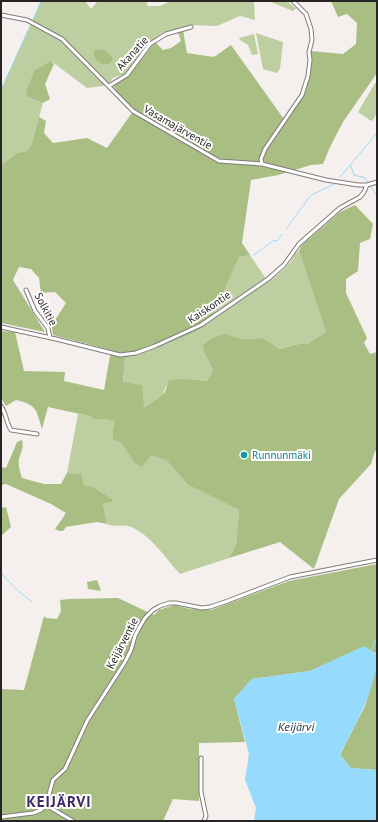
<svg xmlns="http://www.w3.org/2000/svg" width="378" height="822" font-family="'PT Sans',sans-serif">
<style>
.green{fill:#bdcfa0}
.forest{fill:#a9be83}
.water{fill:#96dafc}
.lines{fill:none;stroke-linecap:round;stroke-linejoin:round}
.stream{stroke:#96dafc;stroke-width:1}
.street-casing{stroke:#817c7a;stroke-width:5}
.street{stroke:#fff;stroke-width:3}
.culture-dot{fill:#0f9aa8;stroke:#fffefd;stroke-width:1.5}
.labels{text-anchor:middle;stroke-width:4;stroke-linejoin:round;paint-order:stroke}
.street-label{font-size:11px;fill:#262424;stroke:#fffefd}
.culture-label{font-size:11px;fill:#0d838f;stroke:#fffefd;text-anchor:start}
.water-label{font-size:12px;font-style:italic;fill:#11303f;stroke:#fffefd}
.district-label{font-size:15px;font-weight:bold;letter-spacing:1px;fill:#3b2b66;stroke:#fffefd}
</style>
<rect width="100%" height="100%" fill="#f5f0ee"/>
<path class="green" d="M41,1H85L91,9L98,1H146L148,6H160L171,1H254L255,20L240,16L217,26L192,25L162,33L146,46L130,69L124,74L113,78L110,82L103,86L87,88L51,61L28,97L43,103L31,146L27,151L17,153L1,165V90Z
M268,1H288L290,4L296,8L293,11Z
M256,33L283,42L280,69L277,73L263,69Z
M254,34L258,54L252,55L248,45L240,40L239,38Z
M375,83L377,84V113L373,120L371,121L358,112Z
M299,251L326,332L307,344H299L278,349L263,338C248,339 237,340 225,333L212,338L202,347L204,352L213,370L207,381L187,379L166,386C164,397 153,402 144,408L123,382L125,358L139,355L191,334L206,326L219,303L239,257L250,255L268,282C276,277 283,271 289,264C293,260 293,254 299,251Z
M78,414L89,416L96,420L103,419L114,421L112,439L122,444L134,463L151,454L166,460L188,485L239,510L236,545L229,558L180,574C166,559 149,532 128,526C122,524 117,528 107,524L103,504L115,501L92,486L83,485L76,474L67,473Z"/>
<path class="forest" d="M331,1H377V73L343,122L330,147L323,164L311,165L278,175L251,180L242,243L250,255L239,257L219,303L206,326L191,334L139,355L125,358L123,382L142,385L144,408L157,399L165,392L169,380L187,379L207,381L213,370L204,352L202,346L212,338L225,333C238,340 248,339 263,338L279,349L299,344H307L326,332L299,251L301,246L340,212L355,205L373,224L370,239L360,243L358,271L346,279V293L367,338L364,343L370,354L377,352V451H375L371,464L339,499L314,569L280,542L229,558L236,545L239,510L188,485L166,460L151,455L142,467L134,463L122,444L112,439L114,421L103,419L96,420L89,416L48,407L42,429C36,409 37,405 16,400L6,406L1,398V331L15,332L24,371L65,372L64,381L104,390L111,350L53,335L51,322L57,317L66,303L55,292L41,293L39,278L31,269L19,267L13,280L45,332L1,323V165L17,153L27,151L31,146L39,117L46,121L44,133L53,143L87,138L107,148L134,110L118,94L113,86L131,73L155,42L163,50L171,48L181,41L178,32L183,30L187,53L214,57L231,45L286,122C303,96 313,83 311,51L343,54L356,44L357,23L347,14L338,17Z
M98,49C106,50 109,52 113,59L109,64C103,65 98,63 94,57V51Z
M51,61L54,64L45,84L50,99L43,103L28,97L26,91L35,70Z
M22,440C24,450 21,451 19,459C18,465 20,472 22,478L44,484H61L67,473L76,474L81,473L84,485L92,486L115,501L103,504L107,524L97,522L66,527L63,531H59L55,529L66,513L51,504L6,484L1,485V467L6,468L17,442Z
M6,507L11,527L1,536V508Z
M377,564V654L364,647L310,671L252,679L234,699L245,742L199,743V801L173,799L163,821H1V689L24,690L44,616L46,618L57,619L61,611L60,600L69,599L118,598L154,615L159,610L174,605L190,609L211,610L289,581Z
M97,580L101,591L88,589L87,582Z
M377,666V770L351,768L340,755L365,706Z"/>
<path class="water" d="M364,646L377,655C377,689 355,724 340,755L351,768L377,770V821H254L256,808L245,780L249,754L234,699L252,679L310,671Z"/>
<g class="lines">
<path class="stream" d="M33,20L41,1
M1,90L30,26
M351,166L354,175L365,178L368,182
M340,177L377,133
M371,187L377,196
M286,229L308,199L313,194L335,184
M254,255L274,240L277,241L282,234
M1,573L17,590L32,602
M371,651L377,637"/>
<defs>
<path id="street" d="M1,15L27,20L62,39L133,111L219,161L262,164L326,180L358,185H367L377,182
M109,86L127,75L150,44L166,34L191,27
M262,164L261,159L265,149L302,95L308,76L310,60L309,52L312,40L311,29L306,14L293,1
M26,290L35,311L48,328L50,338
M1,327L56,339L120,355L136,353L155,346L201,325L268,279L284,265L299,244L340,208L360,197L364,192L367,185
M1,406C6,413 6,422 11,430L37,434
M201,758V792L206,816L204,821
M46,805L73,821
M1,817L33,813L41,810L46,805L53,780L65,769L87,721L125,662L131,650L135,636L139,628L145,618L153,610L160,606L169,603H176L202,608L210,607L225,602L290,577L377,560"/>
</defs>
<use href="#street" class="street-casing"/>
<use href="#street" class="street"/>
</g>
<circle class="culture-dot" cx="244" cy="455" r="4"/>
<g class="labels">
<g class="street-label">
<text transform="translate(132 53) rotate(-48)" y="4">Akanatie</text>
<text transform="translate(178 127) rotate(30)" y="4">Vasamajärventie</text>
<text transform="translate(209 307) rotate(-34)" y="4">Kaiskontie</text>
<text transform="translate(46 309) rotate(62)" y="4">Solkitie</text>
<text transform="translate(122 643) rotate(-63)" y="4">Keijärventie</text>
</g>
<g class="culture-label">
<text x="252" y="459">Runnunmäki</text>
</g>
<g class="water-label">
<text x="296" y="731">Keijärvi</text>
</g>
<g class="district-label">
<text x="59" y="807">KEIJÄRVI</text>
</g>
</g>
<rect width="378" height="822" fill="none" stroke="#262424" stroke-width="4"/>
</svg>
